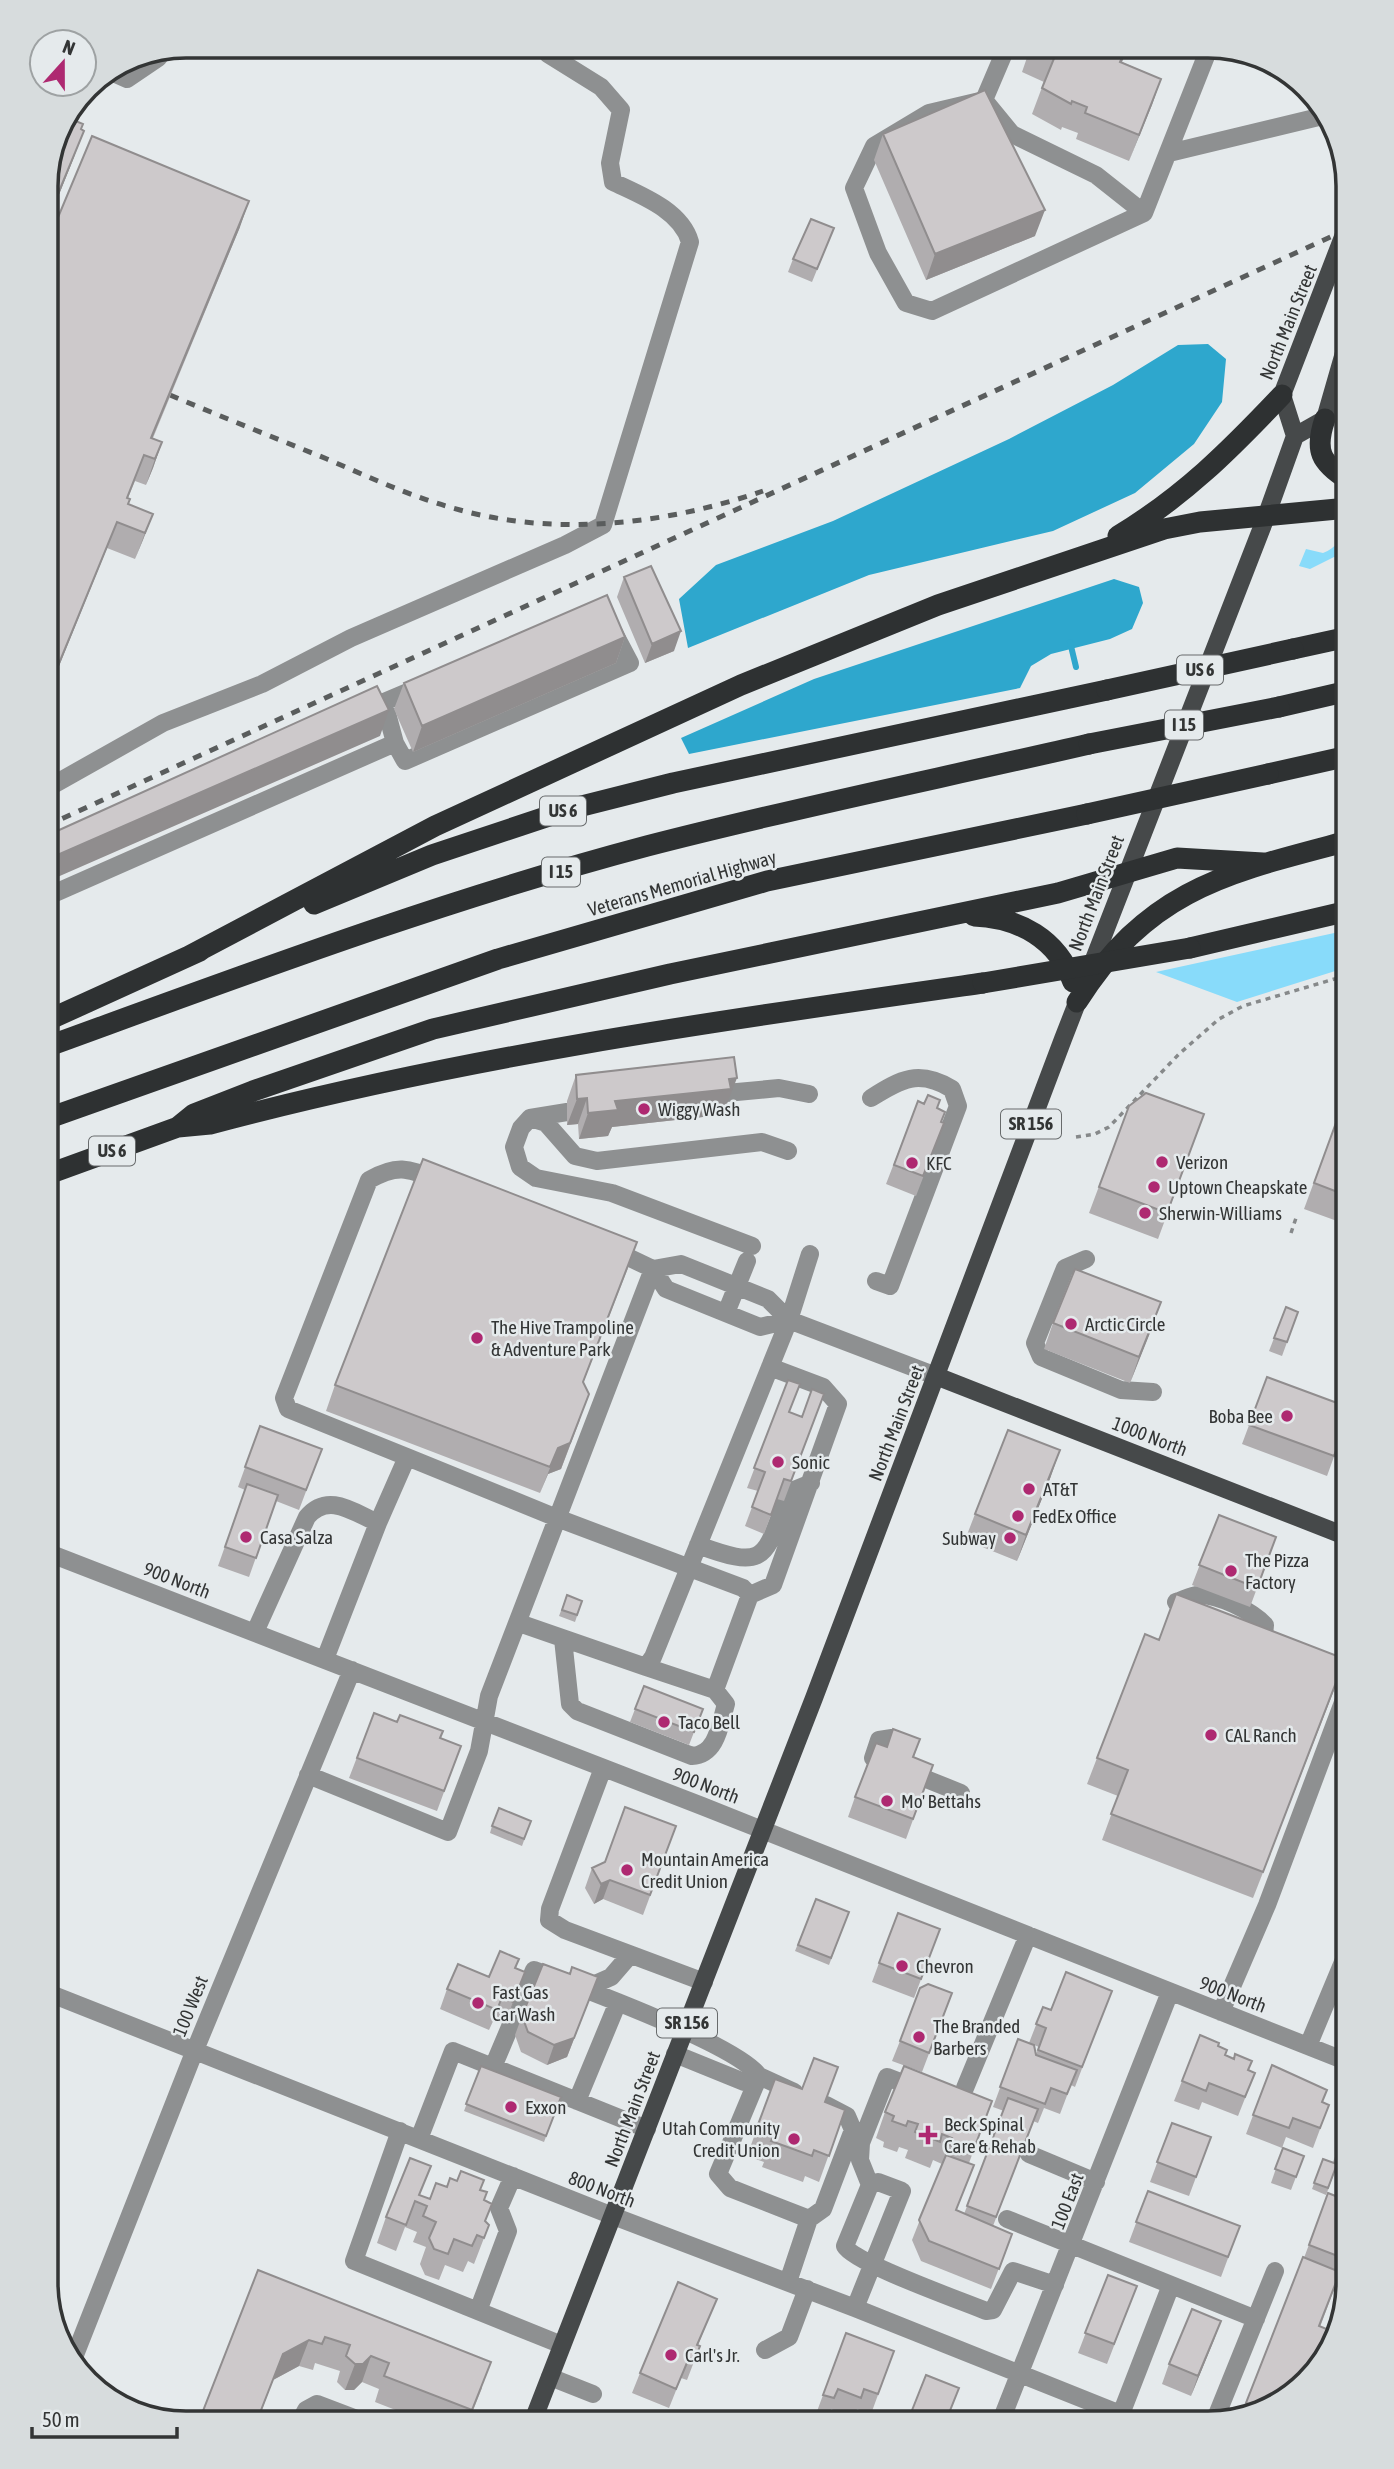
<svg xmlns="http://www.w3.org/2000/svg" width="1394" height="2469" font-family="'Asap Condensed',sans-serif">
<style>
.green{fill:#88dbfa}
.water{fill:#2ea7cd}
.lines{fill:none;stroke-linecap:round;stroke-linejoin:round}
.stream{stroke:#2ea7cd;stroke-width:6}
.path{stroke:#86898a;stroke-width:3.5;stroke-dasharray:5 5;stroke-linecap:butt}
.minor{stroke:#8e9091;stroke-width:18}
.major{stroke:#46494a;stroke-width:18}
.highway{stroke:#2e3132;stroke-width:21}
.rail{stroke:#5a5d5d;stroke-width:5;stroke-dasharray:9 9;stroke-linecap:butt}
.highway-bridge{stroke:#2e3132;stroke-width:21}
.wall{fill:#b0adaf;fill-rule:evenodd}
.shaded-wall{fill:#908d8e}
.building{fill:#cdc9cb;stroke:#908d8e;stroke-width:2}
.poi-dot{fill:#ae2971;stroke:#e5eaec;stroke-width:2.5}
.labels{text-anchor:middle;stroke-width:5;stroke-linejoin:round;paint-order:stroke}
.shield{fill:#e5eaec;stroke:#686b6c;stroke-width:2}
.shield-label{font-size:18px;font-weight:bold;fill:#333535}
.street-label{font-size:19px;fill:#333535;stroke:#e5eaec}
.poi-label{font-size:19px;fill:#333535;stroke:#e5eaec;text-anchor:start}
.rim{fill:none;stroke:#333535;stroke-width:3.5}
</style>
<rect width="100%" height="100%" fill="#e5eaec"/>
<path class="green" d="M1343,525H1348V558L1334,557L1310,569L1299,566L1306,549L1323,553C1336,548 1342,539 1343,525Z
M1348,930V967L1237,1002L1156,972Z"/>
<path class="water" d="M1208,344L1226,359L1222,402L1194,444L1135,493L1053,531L869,575L688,648L679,599L716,565L833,521L1009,439L1113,385L1178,345Z
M1114,579L1139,587L1143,603L1132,629L1110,639L1051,654L1031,666L1020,688L689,754L681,738L814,679Z"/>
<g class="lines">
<path class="stream" d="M1070,642L1076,667"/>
<path class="path" d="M1076,1137L1095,1134L1109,1127L1179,1054L1219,1019L1243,1006L1348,975
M1291,1233L1297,1215"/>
<path class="minor" d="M109,71L127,79L158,58L164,50
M984,100L1012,134L1096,175L1144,213L932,311L906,303L878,253L854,188L874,146L929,113Z
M984,100L1007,46
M1169,153L1327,115
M1144,213L1210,46
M602,610L630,663L405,761L395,743L384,702Z
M46,789L163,723L262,684L351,638L565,545L603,525L690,242C681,210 640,195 613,182L610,163L621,110L601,87L548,54V46
M46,897L395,743
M726,1093L779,1088L809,1094
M871,1098C901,1079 919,1069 952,1089L958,1106L890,1286L876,1281
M567,1112L530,1118L521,1128L514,1147L520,1167L536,1178L612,1193L752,1246
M530,1118L546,1123L575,1156L597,1161L762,1142L788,1151
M609,1248L653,1269L666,1289L760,1327L789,1320
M1086,1259L1065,1268L1035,1343L1041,1357L1121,1390L1153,1392
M653,1269L681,1264L768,1299L789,1320L936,1376
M726,1313L747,1261
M407,1457L288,1409L284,1398L369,1180C399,1163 409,1169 440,1181
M378,1523L407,1457L557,1518L743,1588L750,1595L715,1690L646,1667
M698,1545C770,1572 764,1556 789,1492L811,1483
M46,1552L702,1806L1348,2062
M750,1595L773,1585L838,1404L823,1387L770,1367
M1176,1602C1183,1600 1191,1595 1198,1595C1218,1594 1252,1611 1265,1625L1264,1636
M519,1623L646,1667L653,1657L789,1320L810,1254
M255,1632L307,1517C328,1492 353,1512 378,1523L325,1659
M563,1639L570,1704L577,1711L692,1756C717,1755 720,1724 726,1704L715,1690
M880,1761L873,1758L879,1740L892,1738
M603,1768L550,1909L549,1920L565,1930L704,1982
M906,1771L961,1793
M308,1775L448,1832L479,1751L489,1696L653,1269
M584,1989L611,1977L630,1955
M46,1992L613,2216L855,2308L1143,2423
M1221,2012L1267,1905L1348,1689
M1308,2046L1348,1950
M493,2067L534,1970C577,1986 738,2045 759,2076L744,2082L675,2054
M965,2088L1028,1935
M577,2101L618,2002
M400,2131L354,2261L562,2345
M419,2139L453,2051L647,2129
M1029,2154L1096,2182
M870,2185L860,2160L861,2143L887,2077L918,2089
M809,2219L823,2209L853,2130L847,2116L826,2105
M1007,2219L1256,2319
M788,2282L809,2219L730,2188L718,2174L759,2076L794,2092
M855,2308L902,2191L878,2182L870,2185L845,2246C854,2263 962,2301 986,2311L993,2310L1013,2271L1055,2285
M478,2311L508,2231L499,2208L513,2176
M765,2350L789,2337L807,2289
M73,2360L195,2050L352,1670
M550,2377L593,2394
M1121,2414L1171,2285
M1214,2422L1275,2271
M299,2423L306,2410L317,2404L367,2423
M1000,2423L1170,1992"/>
<path class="major" d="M1295,436L1325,419L1348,339
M936,1376L1348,1537
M532,2423L814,1698L1063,1039L1266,517L1295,436L1282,395L1348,224"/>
<path class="highway" d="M1325,419C1314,451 1321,463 1348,480
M1118,536C1184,496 1229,451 1282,395
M1293,649L1348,637
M1279,707L1348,691
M1268,774L1348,756
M314,904L432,855L570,809L673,783L1107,690
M974,916C1020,918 1057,939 1073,982
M1190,948L1348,911
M189,956L435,826L741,685L938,605L1164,529L1200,522L1348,508
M1077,1002C1149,888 1227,873 1348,841
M46,1021L200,951
M46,1047C244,975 443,900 647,846C793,808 942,778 1089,744
M46,1119L498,959L767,881L1087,814
M178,1127L194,1114L253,1091L433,1029L670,974L1058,893L1177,858L1263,863
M46,1175L178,1127L210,1124C464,1056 723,1020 983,983"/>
<path class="rail" d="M170,395C222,417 275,438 327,459C371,478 414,498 460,510C559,537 667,524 763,491
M46,826L1348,229"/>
<path class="highway-bridge" d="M1107,690L1293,649
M1089,744L1279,707
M1087,814L1268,774
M983,983L1190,948"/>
</g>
<path class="wall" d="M1031,46H1129L1122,62L1161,79L1129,161L1076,139L1078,133L1062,127L1061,130L1032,114L1044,82L1022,72Z
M81,129L74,157L46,227V177Z
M883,134L1035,236L926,280L874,160Z
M240,227L153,438L162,442L153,468L146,485L135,481L128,498V504L153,514L135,559L107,548L46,246Z
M834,228L812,282L788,272L793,259Z
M624,577L674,651L645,663L617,597Z
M625,637L616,663L413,752L394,709L404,683Z
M576,1075L727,1104L725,1105L721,1115L612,1127L608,1136L579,1139L578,1124L567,1125V1101Z
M1348,1090V1225L1304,1209Z
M918,1101L937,1109L941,1122L944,1123L916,1196L886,1184Z
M1129,1106L1204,1114L1158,1239L1089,1213Z
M628,1268L583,1383L580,1420L561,1469L548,1474L540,1493L326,1411L335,1385Z
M1161,1302L1130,1383L1044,1349L1053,1323Z
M1286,1307L1298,1312L1282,1356L1269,1351Z
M1267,1377L1348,1418L1327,1476L1242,1444Z
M788,1380L790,1412L802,1417L824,1394L784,1501L777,1499L764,1534L745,1526L758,1491L747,1488Z
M260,1426L322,1449L299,1510L276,1501L249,1577L218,1566L245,1490L238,1487Z
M1051,1476L1017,1561L965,1540L975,1514Z
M1219,1515L1276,1537L1250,1607L1192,1585Z
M567,1595L582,1601L575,1622L559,1616Z
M1159,1640L1345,1659L1253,1898L1102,1840L1118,1796L1087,1784L1097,1758Z
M644,1686L703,1709L689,1745L630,1722Z
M374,1713L461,1746L437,1811L349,1778Z
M920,1739L914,1757L933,1765L906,1839L848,1817L855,1797L887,1747Z
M531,1821L522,1846L490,1833L492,1826Z
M676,1826L643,1915L603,1899L594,1904L585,1888L592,1868Z
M816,1899L849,1912L829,1965L795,1951Z
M940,1929L914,1998L872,1982L879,1963Z
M515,1968L518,1992L506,2021L495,2017L489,2030L440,2009L447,1989Z
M570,1974L598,1977L567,2057L547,2065L521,2052L515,2035L522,2016Z
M952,1993L922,2072L892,2061L900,2041Z
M1043,2007L1051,2010H1104L1075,2087L1071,2085L1060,2114L1044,2108L1038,2123L1033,2121L993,2226L1012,2234L991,2289L921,2261L912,2240L942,2164L933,2160L930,2168L905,2158L908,2150L899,2147L897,2152L883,2147L884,2142L876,2138L885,2112L992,2101L969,2163L956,2211L964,2214L1004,2111L993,2107L1018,2039L1029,2043ZM1034,2045L1039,2047L1036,2054Z
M1218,2046L1225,2055L1248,2070L1255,2073L1238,2116L1202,2102L1199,2110L1174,2101L1182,2081Z
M1272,2065L1323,2102L1329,2105L1313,2148L1286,2137L1282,2148L1246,2134Z
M481,2066L561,2097L544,2142L464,2111Z
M775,2079L825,2102L845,2110L819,2182L805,2176L803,2182L762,2167L764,2162L747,2156Z
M1348,2122V2170L1337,2166L1326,2195L1312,2189L1323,2159L1333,2162Z
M1172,2123L1211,2137L1189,2196L1150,2182Z
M1283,2148L1304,2156L1291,2190L1271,2183Z
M447,2187L481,2190L484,2200L485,2221L489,2225L474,2264L468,2261L463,2272L445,2265L439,2280L425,2275L420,2264L426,2247L413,2242L417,2232L405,2227L396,2251L377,2243L386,2217L420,2195L430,2199Z
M1148,2191L1240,2226L1221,2277L1129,2242Z
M1328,2193L1348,2259L1341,2280L1338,2279L1320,2327L1329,2330L1322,2349L1270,2409L1241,2416L1304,2258Z
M258,2270L482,2388L468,2423H429L375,2402L379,2389L362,2382L354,2390H345L337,2382L340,2371L315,2363L313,2370L299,2366L273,2380L257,2423H198Z
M1108,2275L1137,2286L1107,2364L1078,2353Z
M709,2318L698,2345L700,2346L687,2380L681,2378L669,2408L632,2393L640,2373Z
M1221,2321L1191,2396L1162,2384L1169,2364Z
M846,2333L894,2351L871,2414L857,2409L853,2418L831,2409L827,2418L816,2414Z"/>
<path class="shaded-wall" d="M1127,46H1129L1110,88L1120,62Z
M1161,79L1152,105L1129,161L1139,135Z
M84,131L74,157L46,227L55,201Z
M249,201L240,227L145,455L151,438Z
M1045,210L1035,236L926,280L935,254Z
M162,442L153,468L146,485L155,459Z
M153,514L143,540L135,559L145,533Z
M117,522L107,548L46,698V695Z
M681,631L674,651L645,663L652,644Z
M625,637L616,663L413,752L422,726Z
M389,710L380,736L46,882V860Z
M737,1078L727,1104L725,1105L721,1115L612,1127L608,1136L579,1139L588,1113L615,1101Z
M587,1098L578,1124L567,1125L577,1099Z
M1161,1302L1152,1328L1130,1383L1139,1357Z
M589,1394L561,1469L548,1474L540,1493L558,1448Z
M1060,1450L1051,1476L1017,1561L1026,1535Z
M1345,1659L1336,1685L1253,1898L1263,1872Z
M610,1880L603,1899L594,1904L601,1884Z
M525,1972L518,1992L506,2021L513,2002Z
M598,1977L567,2057L547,2065L554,2045Z
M1221,2321L1214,2340L1191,2396L1198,2376Z
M309,2340L299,2366L273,2380L256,2423L283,2354Z
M371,2356L362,2382L354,2390H345L355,2364Z"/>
<path class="building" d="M1031,46H1127L1120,62L1161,79L1139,135L1085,113L1087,107L1072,101L1071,104L1042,88L1055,56Z
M985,90L1045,210L935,254L883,134Z
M66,117L83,124L81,129L84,131L55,201L51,200L50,204L46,203V177L56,132Z
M92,136L249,201L151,438L162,442L155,459L144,455L127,498L130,499L128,504L153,514L145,533L117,522L46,695V246Z
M811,219L834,228L817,269L793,259Z
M651,566L681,631L652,644L624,577Z
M607,595L625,637L422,726L404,683Z
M377,686L389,710L46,860V836Z
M734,1057L737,1078L729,1079L731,1089L615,1101L618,1110L588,1113L587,1098L577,1099L576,1075Z
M1348,1090V1196L1314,1183Z
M1146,1093L1204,1114L1167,1213L1099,1187L1129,1106Z
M928,1095L940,1100L937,1108L945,1112L941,1122L944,1123L923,1176L894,1165L918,1101L924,1104Z
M423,1159L637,1242L583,1382L589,1394L570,1443L558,1448L550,1467L335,1385Z
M1075,1269L1161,1302L1139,1357L1053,1323Z
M1286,1307L1298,1312L1287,1342L1274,1338Z
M1267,1377L1348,1407V1417L1334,1456L1249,1425Z
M788,1380L800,1384L789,1412L802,1417L812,1389L824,1394L791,1481L784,1479L771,1515L752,1507L765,1472L754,1468Z
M260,1426L322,1449L306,1490L245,1467Z
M1008,1430L1060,1450L1026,1535L975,1514Z
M247,1484L278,1495L256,1558L225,1547Z
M1219,1515L1276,1537L1257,1588L1199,1565Z
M1176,1594L1345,1659L1263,1872L1111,1814L1128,1770L1097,1758L1145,1634L1159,1640Z
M567,1595L582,1601L577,1615L562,1610Z
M644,1686L703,1709L694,1732L635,1709Z
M374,1713L397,1722L400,1715L443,1731L440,1738L461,1746L444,1791L357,1758Z
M893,1729L920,1739L913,1757L933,1765L913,1819L855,1797L876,1743L887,1747Z
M625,1807L676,1826L650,1895L610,1880L601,1884L592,1868L605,1862Z
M499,1808L531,1821L524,1839L492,1826Z
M816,1899L849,1912L831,1958L798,1945Z
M898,1913L940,1929L921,1979L879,1963Z
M500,1951L519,1959L515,1968L525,1972L513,2002L502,1997L497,2010L447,1989L458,1964L489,1977Z
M543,1964L570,1974L572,1967L598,1977L574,2038L554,2045L528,2032L522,2016Z
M1066,1972L1112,1991L1082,2067L1038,2050L1046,2028L1036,2024L1043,2007L1051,2010Z
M928,1984L952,1993L929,2053L900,2041L920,1988Z
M1200,2035L1219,2043L1218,2046L1227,2050L1225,2055L1234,2059L1235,2054L1252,2061L1248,2070L1255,2073L1245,2097L1209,2083L1206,2091L1182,2081Z
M1018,2039L1034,2045L1036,2055L1077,2070L1067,2094L1051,2088L1045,2104L1000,2087Z
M814,2058L838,2067L825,2102L845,2110L829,2156L814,2150L812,2156L771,2141L774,2136L756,2130L775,2079L802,2089Z
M1272,2065L1327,2090L1322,2102L1329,2105L1320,2128L1293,2118L1289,2128L1253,2115Z
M481,2066L561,2097L546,2136L466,2104Z
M904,2066L992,2101L975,2146L966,2143L963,2150L949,2145L952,2138L942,2134L940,2142L915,2132L918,2124L908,2121L906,2126L892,2121L894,2116L885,2112Z
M1008,2098L1038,2109L996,2217L967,2206Z
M1348,2122V2148L1340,2145Z
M1172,2123L1211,2137L1196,2177L1157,2162Z
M1283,2148L1304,2156L1296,2177L1275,2169Z
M946,2155L974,2165L956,2210L1012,2234L999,2269L929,2241L919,2220Z
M410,2158L431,2166L419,2195L430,2199L436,2183L447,2187L450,2178L457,2181L461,2171L484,2180L480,2190L487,2192L484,2200L492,2204L485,2221L489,2225L484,2238L477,2235L472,2246L454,2239L448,2254L434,2249L429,2238L436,2222L423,2216L427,2206L415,2201L406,2225L386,2217Z
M1323,2159L1337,2164L1328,2188L1314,2183Z
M1148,2191L1240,2226L1228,2257L1136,2222Z
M1328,2193L1348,2201V2260L1309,2245Z
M1303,2257L1340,2272L1319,2326L1329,2330L1321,2348L1328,2351L1325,2361L1270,2409L1265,2410L1246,2403Z
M258,2270L491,2362L472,2410L384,2376L389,2363L371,2356L363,2364H355L346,2356L350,2345L325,2337L322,2344L309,2340L283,2354L256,2423H234L203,2411Z
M1108,2275L1137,2286L1114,2344L1085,2333Z
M678,2282L717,2299L697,2345L700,2346L694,2361L689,2358L676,2389L640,2373Z
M1192,2309L1221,2321L1198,2376L1169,2364Z
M846,2333L894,2351L878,2394L864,2389L861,2398L838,2389L834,2398L823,2395Z
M926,2375L959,2388L945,2423H907Z
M1052,2416L1070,2423H1050Z
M597,2418L609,2423H594Z"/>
<g class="poi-dot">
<circle cx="644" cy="1109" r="7"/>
<circle cx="1162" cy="1162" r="7"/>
<circle cx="912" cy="1163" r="7"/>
<circle cx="1154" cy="1187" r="7"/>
<circle cx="1145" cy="1213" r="7"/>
<circle cx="1071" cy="1324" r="7"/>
<circle cx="477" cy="1338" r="7"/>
<circle cx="1287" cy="1416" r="7"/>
<circle cx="778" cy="1462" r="7"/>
<circle cx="1029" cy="1489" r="7"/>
<circle cx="1018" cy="1516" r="7"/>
<circle cx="246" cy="1537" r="7"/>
<circle cx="1010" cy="1538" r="7"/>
<circle cx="1231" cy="1571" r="7"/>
<circle cx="664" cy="1722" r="7"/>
<circle cx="1211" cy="1735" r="7"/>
<circle cx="887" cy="1801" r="7"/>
<circle cx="627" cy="1870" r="7"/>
<circle cx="902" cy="1966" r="7"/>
<circle cx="478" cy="2003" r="7"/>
<circle cx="919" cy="2037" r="7"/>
<circle cx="511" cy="2107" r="7"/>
<path d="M924.5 2124.5h7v7h7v7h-7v7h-7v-7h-7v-7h7z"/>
<circle cx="794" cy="2139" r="7"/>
<circle cx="671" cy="2355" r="7"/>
</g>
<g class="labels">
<g class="shield">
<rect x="1177" y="655.5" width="46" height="29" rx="5"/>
<rect x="1165" y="710.5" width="38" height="29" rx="5"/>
<rect x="540" y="796.5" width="46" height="29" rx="5"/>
<rect x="542" y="857.5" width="38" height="29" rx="5"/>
<rect x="1001" y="1109.5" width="60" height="29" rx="5"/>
<rect x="89" y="1136.5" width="46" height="29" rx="5"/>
<rect x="657" y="2008.5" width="60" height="29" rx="5"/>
</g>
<g class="shield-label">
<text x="1200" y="676">US 6</text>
<text x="1184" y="731">I 15</text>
<text x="563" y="817">US 6</text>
<text x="561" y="878">I 15</text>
<text x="1031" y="1130">SR 156</text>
<text x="112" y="1157">US 6</text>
<text x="687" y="2029">SR 156</text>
</g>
<g class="street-label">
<text transform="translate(1288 322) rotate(-68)" y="7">North Main Street</text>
<text transform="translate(682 883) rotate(-16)" y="7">Veterans Memorial Highway</text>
<text transform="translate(1096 893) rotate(-69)" y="7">North Main Street</text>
<text transform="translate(896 1423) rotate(-69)" y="7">North Main Street</text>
<text transform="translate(1150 1436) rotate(21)" y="7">1000 North</text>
<text transform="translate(177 1580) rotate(21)" y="7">900 North</text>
<text transform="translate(706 1785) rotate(21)" y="7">900 North</text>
<text transform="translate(1233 1994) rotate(21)" y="7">900 North</text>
<text transform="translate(190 2006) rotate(-68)" y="7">100 West</text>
<text transform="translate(632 2109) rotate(-69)" y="7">North Main Street</text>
<text transform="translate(602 2189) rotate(21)" y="7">800 North</text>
<text transform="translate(1067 2201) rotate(-69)" y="7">100 East</text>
</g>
<g class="poi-label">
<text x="658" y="1116">Wiggy Wash</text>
<text x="1176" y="1169">Verizon</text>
<text x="926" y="1170">KFC</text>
<text x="1168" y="1194">Uptown Cheapskate</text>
<text x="1159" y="1220">Sherwin-Williams</text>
<text x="1085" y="1331">Arctic Circle</text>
<text x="491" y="1334">The Hive Trampoline<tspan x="491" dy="22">&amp; Adventure Park</tspan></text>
<text x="1273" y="1423" text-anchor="end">Boba Bee</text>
<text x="792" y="1469">Sonic</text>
<text x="1043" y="1496">AT&amp;T</text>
<text x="1032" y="1523">FedEx Office</text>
<text x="260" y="1544">Casa Salza</text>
<text x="996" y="1545" text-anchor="end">Subway</text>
<text x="1245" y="1567">The Pizza<tspan x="1245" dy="22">Factory</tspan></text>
<text x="678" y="1729">Taco Bell</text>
<text x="1225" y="1742">CAL Ranch</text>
<text x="901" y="1808">Mo' Bettahs</text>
<text x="641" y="1866">Mountain America<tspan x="641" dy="22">Credit Union</tspan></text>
<text x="916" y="1973">Chevron</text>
<text x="492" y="1999">Fast Gas<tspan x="492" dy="22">Car Wash</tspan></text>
<text x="933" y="2033">The Branded<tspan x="933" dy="22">Barbers</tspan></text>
<text x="525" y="2114">Exxon</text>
<text x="944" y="2131">Beck Spinal<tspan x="944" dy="22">Care &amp; Rehab</tspan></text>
<text x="780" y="2135" text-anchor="end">Utah Community<tspan x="780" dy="22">Credit Union</tspan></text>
<text x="685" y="2362">Carl's Jr.</text>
</g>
</g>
<path d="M0 0H1394V2469H0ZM186 58H1208A128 128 0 0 1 1336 186V2283A128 128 0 0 1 1208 2411H186A128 128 0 0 1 58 2283V186A128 128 0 0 1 186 58Z" fill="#d7dcdd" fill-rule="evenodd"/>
<path class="rim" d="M186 58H1208A128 128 0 0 1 1336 186V2283A128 128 0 0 1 1208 2411H186A128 128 0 0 1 58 2283V186A128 128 0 0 1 186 58Z"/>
<g transform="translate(63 63) rotate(21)"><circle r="33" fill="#e5eaec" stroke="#9ea2a3" stroke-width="2"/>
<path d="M0-5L12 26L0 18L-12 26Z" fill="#ae2971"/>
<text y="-10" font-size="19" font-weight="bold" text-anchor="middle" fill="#333535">N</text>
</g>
<path d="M32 2427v10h145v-10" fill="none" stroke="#333535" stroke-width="3.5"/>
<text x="42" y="2427" font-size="21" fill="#333535" stroke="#e5eaec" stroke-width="5" paint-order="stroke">50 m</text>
</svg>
